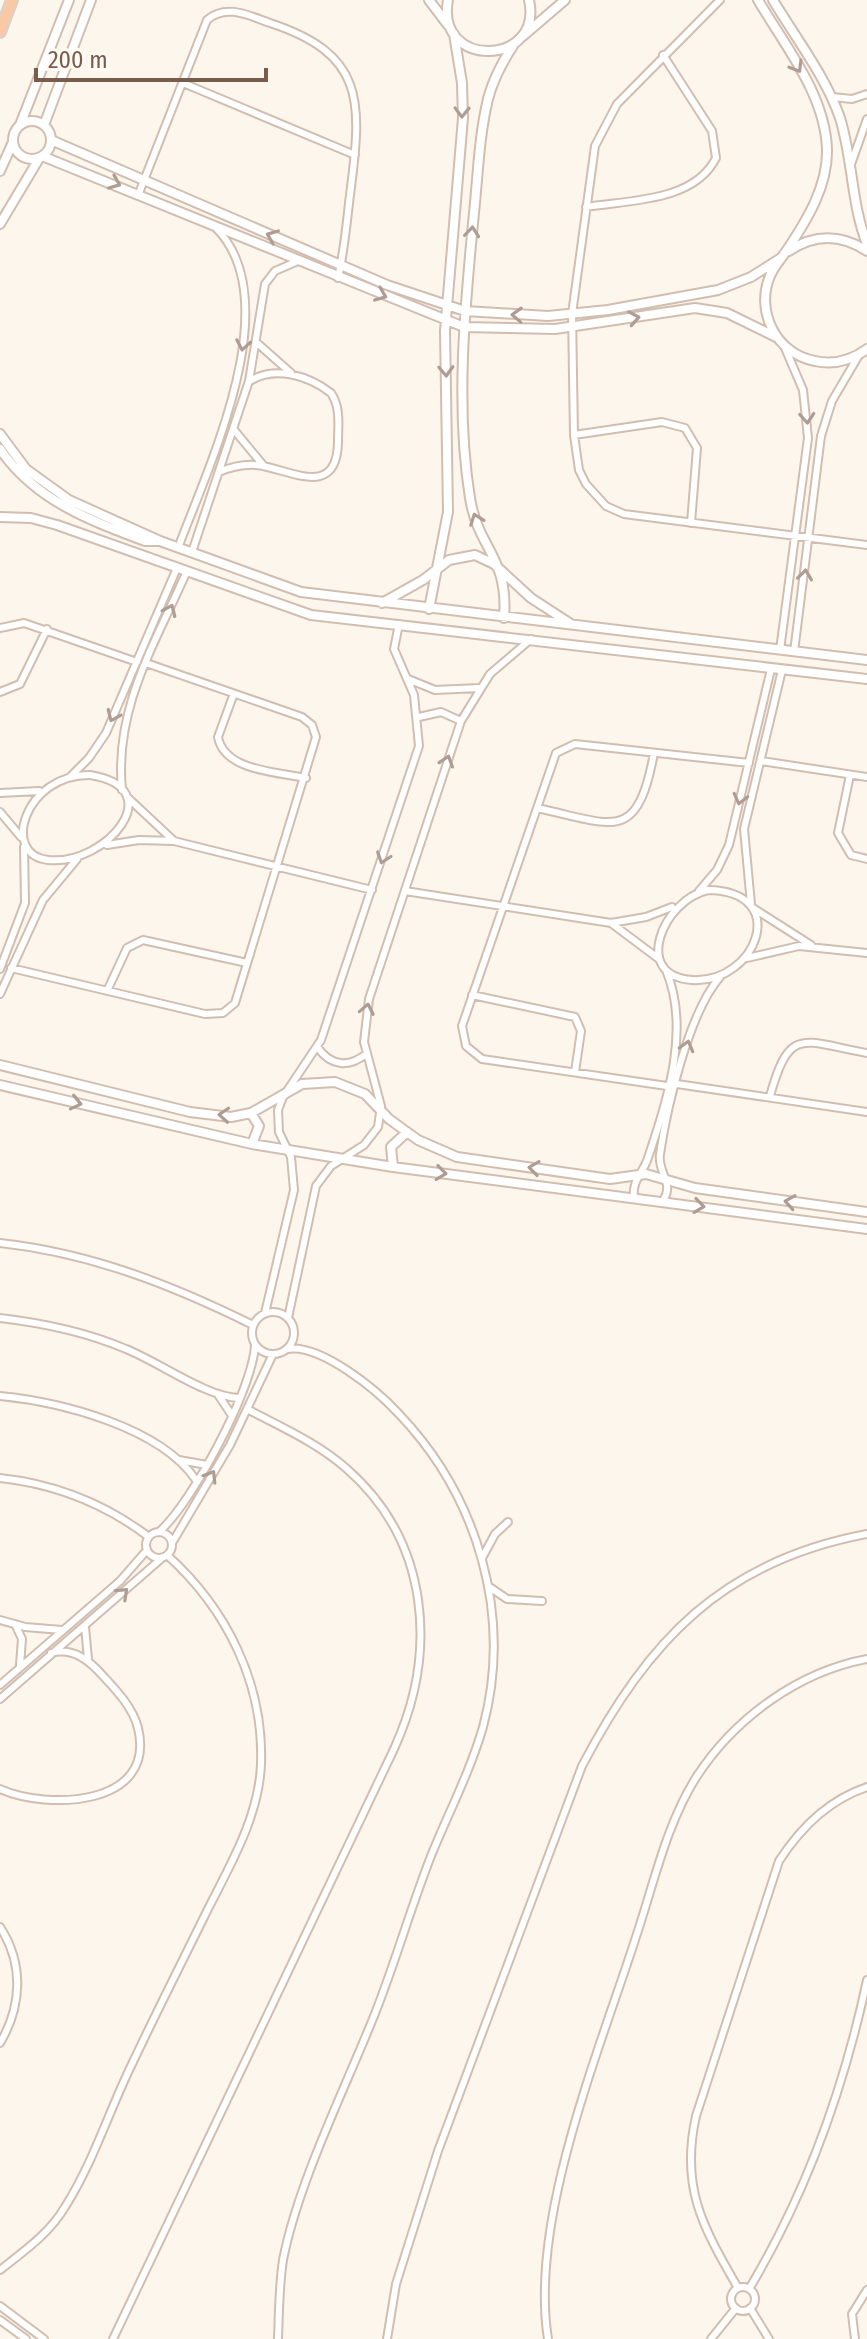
<svg xmlns="http://www.w3.org/2000/svg" width="867" height="2339" font-family="'Fira Sans Condensed',sans-serif">
<style>
.lines{fill:none;stroke-linecap:round;stroke-linejoin:round}
.minor-casing{stroke:#d1beb0;stroke-width:10}
.tertiary-casing{stroke:#d1beb0;stroke-width:12}
.trunk-casing{stroke:#dad1cd;stroke-width:14}
.minor{stroke:#fff;stroke-width:6}
.tertiary{stroke:#fff;stroke-width:8}
.trunk{stroke:#f9c8a4;stroke-width:10}
.oneway{stroke:#af9d94}
</style>
<rect width="100%" height="100%" fill="#fdf6ec"/>
<g class="lines">
<defs>
<path id="minor" d="M720,0L617,104L595,146L572,314L574,435L579,470L586,484L606,506L624,514L867,545
M183,83L355,155
M832,97L852,99L867,94
M850,167L867,119
M139,193L207,20C226,3 250,16 270,23C364,54 362,100 351,187C347,217 345,248 338,278
M586,207C629,200 694,202 716,158L712,131L663,55
M256,342L291,373
M235,431L263,465
M574,435L662,422L685,428L697,448L691,523
M219,472C231,467 242,464 256,465C288,468 337,501 338,442C338,425 341,408 331,393C309,376 275,365 250,381
M178,548C209,465 288,301 216,228
M192,552L249,381L265,284L275,271L298,261
M0,628L24,623L137,662
M780,650L808,438L803,390L785,348
M794,652L821,436L832,401L859,355
M408,679L435,690L479,688
M0,692L20,684L47,629
M233,696L218,737C224,771 278,772 306,778
M419,717L441,712L461,721
M761,761L867,777
M90,775C172,788 106,866 48,860C0,855 25,774 90,775Z
M850,775L838,833L851,855L867,859
M71,776L89,758L106,733L177,568
M122,790C114,708 155,644 187,571
M0,793L39,791
M127,797L174,841
M537,808C613,824 637,845 654,753
M0,812L21,837
M107,845L139,840L174,841L372,890
M708,890C792,891 757,984 692,980C631,976 663,900 708,890Z
M405,891L611,923L646,917L672,907
M699,891L717,870L729,845L771,669
M751,904L744,829L782,670
M753,908L811,945
M611,923L659,959
M747,958L799,946L867,953
M11,968L205,1014L223,1013L235,1003L316,737L312,725L302,717L146,663
M0,969L25,903L24,847
M107,991L127,948L143,940L247,963
M0,994L43,900L77,859
M472,995L575,1017L581,1031L575,1072
M318,1048C331,1066 349,1068 366,1054
M677,1084L867,1112
M667,1086L482,1059L466,1046L462,1026L556,753L575,744L749,763
M770,1096C790,1024 803,1042 867,1053
M634,1197C632,1180 643,1173 648,1158C667,1100 691,1030 666,970
M663,1201C675,1183 657,1172 660,1154C667,1107 689,1012 720,977
M0,1243C91,1253 172,1285 253,1325
M252 1333a21 21 0 1 1 42 0a21 21 0 1 1-42 0Z
M265,1313L294,1190L291,1157L279,1132L278,1110L283,1097L321,1040L419,746L414,695L394,649L399,624
M0,1318C43,1323 86,1332 126,1349C159,1362 206,1397 239,1398
M288,1318L316,1186L331,1166L364,1145L378,1127L381,1106L364,1042L369,999L461,721L490,674L531,639
M0,1396C61,1402 160,1427 196,1480
M219,1396L231,1414
M179,1460L207,1465
M0,1478C56,1484 104,1503 149,1537
M159,1532C192,1503 253,1389 255,1345
M146 1545a13 13 0 1 1 26 0a13 13 0 1 1-26 0Z
M172,1543L230,1445L273,1354
M482,1558L495,1534L508,1522
M488,1586L507,1599L542,1601
M0,1620L25,1627L62,1630
M15,1624L22,1639L20,1665
M85,1627L88,1659
M0,1685L120,1581L147,1550
M0,1699L162,1558
M0,1789C47,1810 157,1807 138,1728C133,1708 117,1691 104,1677C90,1661 74,1647 51,1653
M0,1927C24,1964 22,2006 0,2043
M0,2270C24,2251 49,2234 65,2207C93,2163 109,2111 132,2064C156,2013 182,1962 207,1911C230,1865 259,1817 261,1764C264,1683 226,1608 167,1555
M731 2299a12 12 0 1 1 24 0a12 12 0 1 1-24 0Z
M738,2288C703,2227 680,2188 696,2116L779,1861C801,1827 828,1800 867,1787
M749,2289C806,2194 844,2088 867,1980
M0,2306L44,2339
M750,2308L769,2339
M0,2320L26,2339
M113,2339L394,1749C438,1653 430,1542 347,1469C318,1443 281,1427 247,1409
M278,2339C279,2313 279,2286 283,2260C298,2182 346,2087 376,2011C396,1960 411,1907 431,1856C448,1814 470,1772 483,1727C513,1615 478,1497 399,1414C377,1390 320,1343 287,1349
M387,2339L396,2284L438,2151L582,1766C648,1640 723,1561 867,1534
M548,2339C529,2221 598,2054 635,1940C653,1887 666,1824 697,1776C735,1718 798,1672 867,1659
M711,2339L736,2308
M855,2339L852,2314L867,2290"/>
<path id="tertiary" d="M429,0L448,25
M448,0C435,70 544,66 529,0
M758,0C785,46 825,94 827,149C828,186 807,220 787,250C781,259 774,266 770,276C755,311 776,354 815,361C834,365 852,360 867,349
M773,0C795,37 826,77 840,118C853,160 851,203 867,244
M523,36L565,0
M13 140a19 19 0 1 1 38 0a19 19 0 1 1-38 0Z
M20,125L69,0
M44,125L91,0
M51,140L387,285L465,311L548,316L608,310L718,290L751,277L781,258
M42,156L464,327L555,329L695,308L727,313L778,338
M0,171L13,142
M0,224L40,157
M789,251C814,234 841,234 867,251
M0,434L26,469L69,500L160,541L301,592L867,660
M0,449C35,500 89,520 145,541H160
M0,517L31,518L57,525L311,615L867,679
M382,603L423,580L449,560L475,555L494,564L531,598L571,624
M429,609L448,512L445,331L463,118L462,83L454,34
M504,618C509,557 478,549 470,498C455,405 465,306 474,213C478,175 479,136 488,99C493,79 503,61 514,44
M0,1065L190,1112L231,1117L251,1113L302,1084L335,1082L365,1094L389,1119L418,1140L457,1157L610,1179L646,1174L695,1188L867,1212
M0,1085L252,1144L393,1167L867,1229
M251,1113L259,1126L252,1144
M393,1167L391,1147L406,1133"/>
<path id="trunk" d="M0,32L12,0"/>
</defs>
<use href="#minor" class="minor-casing"/>
<use href="#tertiary" class="tertiary-casing"/>
<use href="#trunk" class="trunk-casing"/>
<use href="#minor" class="minor"/>
<use href="#tertiary" class="tertiary"/>
<use href="#trunk" class="trunk"/>
</g>
<defs><path id="oneway-chevron" d="M-2-3.5L2.5 0L-2 3.5" fill="none" stroke-width="1.6" stroke-linecap="round" stroke-linejoin="round" transform="scale(2)"/></defs>
<g class="oneway">
<use href="#oneway-chevron" transform="translate(797 67) rotate(59)"/>
<use href="#oneway-chevron" transform="translate(462 112) rotate(91)"/>
<use href="#oneway-chevron" transform="translate(115 183) rotate(22)"/>
<use href="#oneway-chevron" transform="translate(472 232) rotate(-84)"/>
<use href="#oneway-chevron" transform="translate(272 236) rotate(-158)"/>
<use href="#oneway-chevron" transform="translate(381 295) rotate(22)"/>
<use href="#oneway-chevron" transform="translate(517 315) rotate(-178)"/>
<use href="#oneway-chevron" transform="translate(634 318) rotate(-10)"/>
<use href="#oneway-chevron" transform="translate(243 345) rotate(100)"/>
<use href="#oneway-chevron" transform="translate(446 371) rotate(88)"/>
<use href="#oneway-chevron" transform="translate(807 418) rotate(86)"/>
<use href="#oneway-chevron" transform="translate(476 519) rotate(-110)"/>
<use href="#oneway-chevron" transform="translate(805 575) rotate(-83)"/>
<use href="#oneway-chevron" transform="translate(170 610) rotate(-66)"/>
<use href="#oneway-chevron" transform="translate(113 716) rotate(114)"/>
<use href="#oneway-chevron" transform="translate(447 761) rotate(-72)"/>
<use href="#oneway-chevron" transform="translate(740 799) rotate(104)"/>
<use href="#oneway-chevron" transform="translate(383 858) rotate(109)"/>
<use href="#oneway-chevron" transform="translate(367 1009) rotate(-79)"/>
<use href="#oneway-chevron" transform="translate(687 1046) rotate(-75)"/>
<use href="#oneway-chevron" transform="translate(76 1103) rotate(13)"/>
<use href="#oneway-chevron" transform="translate(224 1115) rotate(-176)"/>
<use href="#oneway-chevron" transform="translate(534 1168) rotate(-172)"/>
<use href="#oneway-chevron" transform="translate(441 1173) rotate(7)"/>
<use href="#oneway-chevron" transform="translate(790 1202) rotate(-171)"/>
<use href="#oneway-chevron" transform="translate(699 1206) rotate(8)"/>
<use href="#oneway-chevron" transform="translate(211 1476) rotate(-58)"/>
<use href="#oneway-chevron" transform="translate(123 1593) rotate(-43)"/>
</g>
<path d="M36 68v12h230v-12" fill="none" stroke="#7a5c4d" stroke-width="4"/>
<text x="48" y="68" font-size="24" fill="#7a5c4d" stroke="#fffaf3" stroke-width="6" paint-order="stroke">200 m</text>
</svg>
